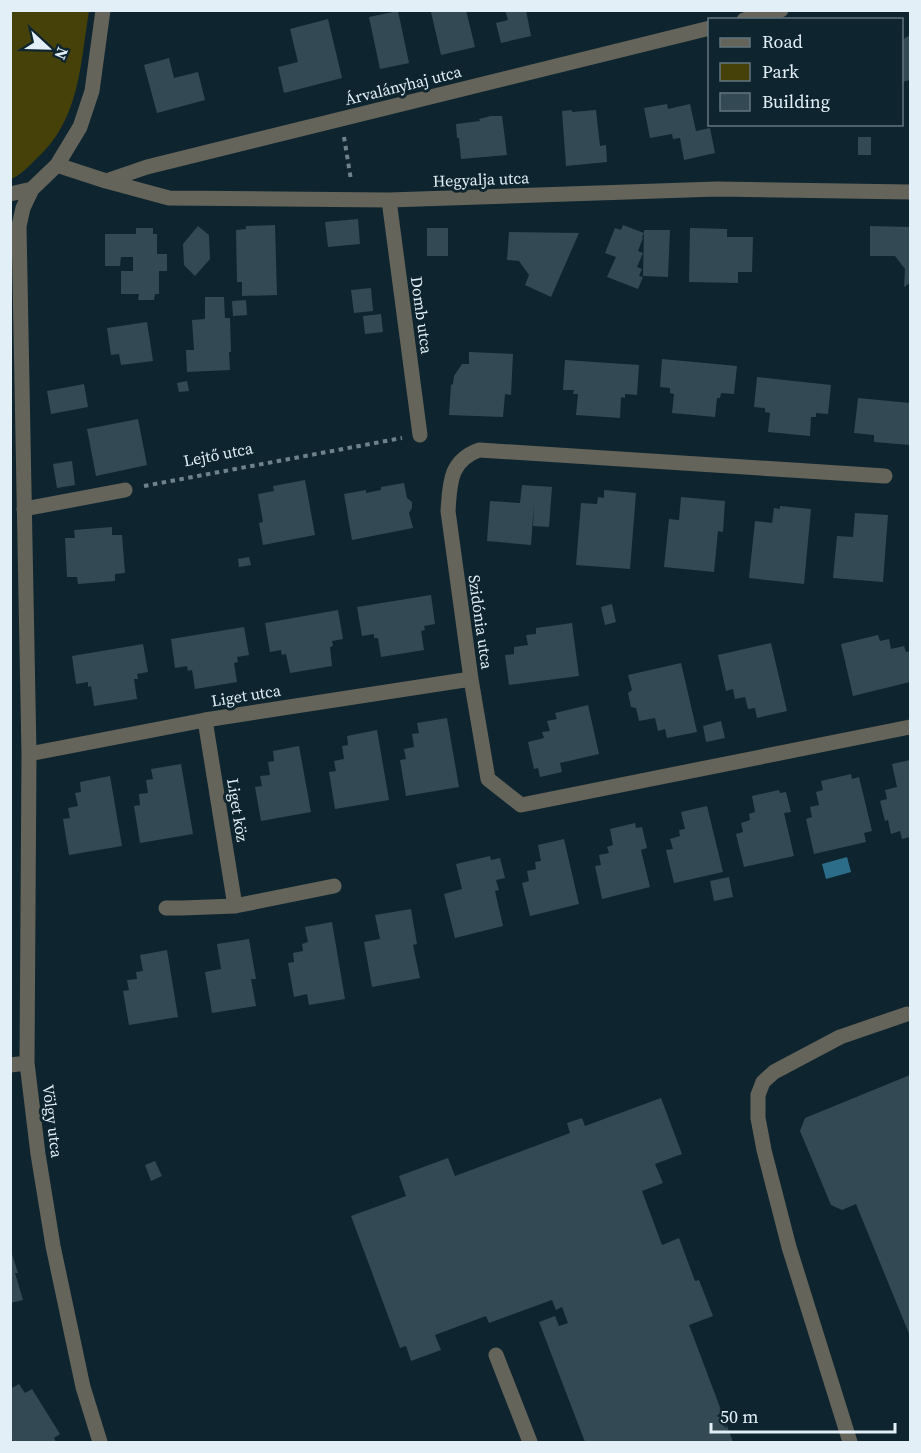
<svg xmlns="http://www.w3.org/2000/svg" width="921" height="1453" font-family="'Source Serif 4',serif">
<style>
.green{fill:#464108}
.water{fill:#2c6e8a}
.building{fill:#334a55}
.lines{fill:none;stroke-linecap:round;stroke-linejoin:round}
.path{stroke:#6f828a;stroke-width:4;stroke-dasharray:4.5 4.5;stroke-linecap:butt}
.minor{stroke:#65645a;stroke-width:15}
.labels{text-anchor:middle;stroke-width:6;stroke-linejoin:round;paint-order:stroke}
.street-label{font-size:16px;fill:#e2eff6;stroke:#0e252f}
</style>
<rect width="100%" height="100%" fill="#0e252f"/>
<path class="green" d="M11,10L89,11C80,65 80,120 36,159C28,167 21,175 11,179Z"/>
<path class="water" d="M847,857L851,872L826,879L822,864Z"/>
<path class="building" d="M438,10H466L475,47L441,55L431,12Z
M505,10H526L531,36L501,43L496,23L508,20Z
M398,11L409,63L380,69L369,17Z
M328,19L342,78L284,93L278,67L298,62L290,29Z
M910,35V80L902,82V40Z
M169,58L174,78L198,72L205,100L157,113L144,65Z
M667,104L668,109L690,104L696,131L710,128L715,153L684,160L680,138L673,139L672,134L650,138L644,108Z
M572,110V112L596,110L600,146L606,145L607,162L566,166L562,111Z
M491,116H502L507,155L461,159L459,138H457L456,124L480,121L479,119Z
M858,137H871V155H858Z
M358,219L360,244L328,247L325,222Z
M275,225L277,295L242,296V282H237L236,230L246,229V226Z
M623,225L644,233L642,237L643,238L638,251L643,253L637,267L642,269L639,276L643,277L638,289L607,277L616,257L605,253L615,228L621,230Z
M198,226L209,235L210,259L195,276L184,265L183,244Z
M870,226L910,227V283L904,287L905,269L895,256H870Z
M136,228H153V234H157V254H167V271H159V294H155L154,300H138L139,294H121V271H133V257H121L120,266H105V234H136Z
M427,228H448V256H427Z
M690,228L727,229V237H753L752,272H738V283L689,282Z
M644,230H670L668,277L643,276Z
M509,232L579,233L551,297L525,285L529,275L519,261L507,260Z
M371,288L373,311L354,313L351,290Z
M205,297H224L225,318H230L231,352H229L230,370L187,372L186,350H194L192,320L205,319Z
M246,300L247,315L233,316L232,301Z
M381,314L383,332L365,334L363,316Z
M147,322L153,361L121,365L119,354L111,355L107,328Z
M469,352L513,354L511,395L505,394L503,417L449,415L451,385L453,384L454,376L462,364H469Z
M662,359L737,366L734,394L721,393L720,398H717L715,417L672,413L674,394L670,393V388L660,387Z
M565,360L639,365L637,395L625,394V398L621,397L620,418L576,415L578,394H573L574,390H563Z
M757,377L831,385L828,414L816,413V417H811L810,436L768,432L770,413L765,412V408L754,407Z
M187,381L189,391L179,392L177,383Z
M84,384L88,407L51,414L47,391Z
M858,398L910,403V445L874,442V435L854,433Z
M138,419L147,465L96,476L87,429Z
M72,461L75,485L57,488L53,464Z
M305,480L315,535L263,545L259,523L263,522L258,494L274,491L273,486Z
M404,483L407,498L412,502V508L409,513L413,528L352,540L344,494L366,490V493L381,490V487Z
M522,485L552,487L549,527L533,526L534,503L531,545L487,541L490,501L520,503Z
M604,490L636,493L630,569L576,565L581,503L597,504L598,497L604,498Z
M681,497L725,501L723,532L718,531L714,572L664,567L669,519L679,520Z
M780,506L811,509L804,584L749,578L755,521L772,523L774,508L780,509Z
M855,513L888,515L883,582L833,578L837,536L853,537Z
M112,527V535H122L125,573L115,574V581L78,584L77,577H67L65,538H75L74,530Z
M249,557L251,565L239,567L238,559Z
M431,595L435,624L424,626L425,630L421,631L424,650L381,657L378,638H374V634L362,636L357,607Z
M612,604L616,622L605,625L601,607Z
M338,610L343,639L332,641L333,646L330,647L332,666L290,673L286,654L282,655L281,650L270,652L265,623Z
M572,623L579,676L509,685L505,655L514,654V647L528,645L526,635L536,634V628Z
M244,627L249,655L237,657L238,662L234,663L237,682L195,689L192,670L188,671L187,666L175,668L171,639Z
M878,635L880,641L889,639L891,649L904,646L906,652L910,651V682L853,696L841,644Z
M771,643L787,711L757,718L755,708L748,709L745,697L735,699L733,689L726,691L718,655Z
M143,644L148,672L137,674L138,679H134L137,699L94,706L91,686L88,687V682L76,684L72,656Z
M681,663L697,732L667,738L665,729L658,731L655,718L639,721L636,708L631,707L628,693L632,690L628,675Z
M588,705L599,754L560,763L562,772L540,777L538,768L534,769L528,742L544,738L542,732L550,731L547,721L557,719L555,713Z
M447,718L459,787L406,796L400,760L406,759L404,749L414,747L412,734L419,733L417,723Z
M721,721L725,738L706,742L703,726Z
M377,730L389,800L335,809L329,772L336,771L334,761L344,759L342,746L348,745L347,736Z
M299,746L311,812L261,821L255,787L262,786L260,776L270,775L268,762L274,761L273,751Z
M910,760V837L902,839L900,831L891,834L888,820L885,821L880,801L887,799L885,790L897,787L892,764Z
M181,764L193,834L140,843L134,806L140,805L139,794L148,793L146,780L153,779L151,769Z
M851,774L852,779L859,777L872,831L864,833L866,842L814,854L806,819L812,817L810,807L819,805L816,792L823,790L821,781Z
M110,776L122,846L69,855L63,819L70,818L68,808L78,806L75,793L81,792L80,782Z
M779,790L780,793L786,792L791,812L784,813L794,856L744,867L736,834L743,832L741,823L750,820L749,814L755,812L752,796Z
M707,806L723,872L674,883L666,850L673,849L670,839L680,836L679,830L685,829L681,812Z
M635,823L636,828L642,827L647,848L641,850L650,887L602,899L595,866L601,865L599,855L609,853L607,847L613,845L610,829Z
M564,839L579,904L530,916L522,883L529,881L527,871L536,869L535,862L541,861L538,845Z
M490,856L491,860L500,858L505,878L496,880L499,890L495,891L503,926L455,938L444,894L462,889L456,864Z
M729,877L733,897L714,901L710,881Z
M411,909L417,944L413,945L420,978L372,987L364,942L380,939L375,915Z
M332,922L345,999L309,1005L307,994L294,997L288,963L294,962L293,953L303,951L302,944L308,942L305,927Z
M249,939L256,979H251L256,1006L212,1013L205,972L221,969L217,944Z
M167,950L178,1017L129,1025L123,991L129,990L127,980L137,979L136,972L143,971L140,955Z
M910,1075V1336L856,1204L842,1210L831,1205L800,1131L805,1118Z
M661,1098L682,1154L655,1164L663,1183L642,1191L662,1245L679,1238L695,1281L699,1280L713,1316L689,1325L733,1442H585L539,1322L555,1316L559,1326L568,1323L562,1307L556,1310L552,1300L489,1323L486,1316L435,1335L441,1350L411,1361L406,1346L400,1348L351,1216L406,1196L399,1176L448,1158L455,1176L570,1133L567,1123L582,1118L585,1126Z
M155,1161L162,1176L151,1181L145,1165Z
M10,1248L18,1273H15L23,1300L10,1303Z
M19,1384L25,1393L32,1389L60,1434L54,1438L56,1442H14L10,1437V1389Z"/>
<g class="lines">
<path class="path" d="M344,137L351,180
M144,486L402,438"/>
<path class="minor" d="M744,20L781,10
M57,165L106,181L169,198L389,200L717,189L910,192
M106,181L147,167L710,28
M10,194L32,189
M389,200L420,435
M885,476L479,450C449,461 450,484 448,511L471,679L488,779L521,805L910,727
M24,509L125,490
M205,720L235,906
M29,754L205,720L471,679
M166,908H182L235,906L334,886
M10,1065L27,1063
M496,1355L530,1442
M100,1442L83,1387L53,1246L38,1154L27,1063L29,754L19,226L23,208L32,189L57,165L80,127L92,91L103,10
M850,1442L789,1247L764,1150L758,1118V1095L763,1082L774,1072L840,1037L907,1014"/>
</g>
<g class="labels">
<g class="street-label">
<text transform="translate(403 85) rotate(-14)" y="6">Árvalányhaj utca</text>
<text transform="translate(481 179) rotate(-2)" y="6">Hegyalja utca</text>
<text transform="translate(422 315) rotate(82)" y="6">Domb utca</text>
<text transform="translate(218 454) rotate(-11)" y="6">Lejtő utca</text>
<text transform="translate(481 622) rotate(82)" y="6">Szidónia utca</text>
<text transform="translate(246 695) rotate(-9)" y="6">Liget utca</text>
<text transform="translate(238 810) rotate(81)" y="6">Liget köz</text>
<text transform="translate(53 1121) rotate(83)" y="6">Völgy utca</text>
</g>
</g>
<rect width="921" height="1453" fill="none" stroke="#e2eff6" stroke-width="24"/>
<rect x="708" y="18" width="195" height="108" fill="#0e252f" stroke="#63767f" stroke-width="1.5"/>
<rect x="720" y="38" width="30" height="9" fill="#65645a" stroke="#63767f" stroke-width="1.5"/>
<text x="762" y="48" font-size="18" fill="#e2eff6">Road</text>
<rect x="720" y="63" width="30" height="18" fill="#464108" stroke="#63767f" stroke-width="1.5"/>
<text x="762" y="78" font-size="18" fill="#e2eff6">Park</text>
<rect x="720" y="93" width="30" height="18" fill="#334a55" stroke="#63767f" stroke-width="1.5"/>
<text x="762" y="108" font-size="18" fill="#e2eff6">Building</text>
<g transform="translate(48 48) rotate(112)" stroke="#0e252f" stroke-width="4.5" paint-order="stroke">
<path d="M0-4.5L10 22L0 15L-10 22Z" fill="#e2eff6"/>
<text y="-9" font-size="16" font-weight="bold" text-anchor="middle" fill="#e2eff6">N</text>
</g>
<path d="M711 1423v9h184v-9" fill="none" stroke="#e2eff6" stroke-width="3"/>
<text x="720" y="1423" font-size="18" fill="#e2eff6" stroke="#0e252f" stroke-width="4.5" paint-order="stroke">50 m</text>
</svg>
